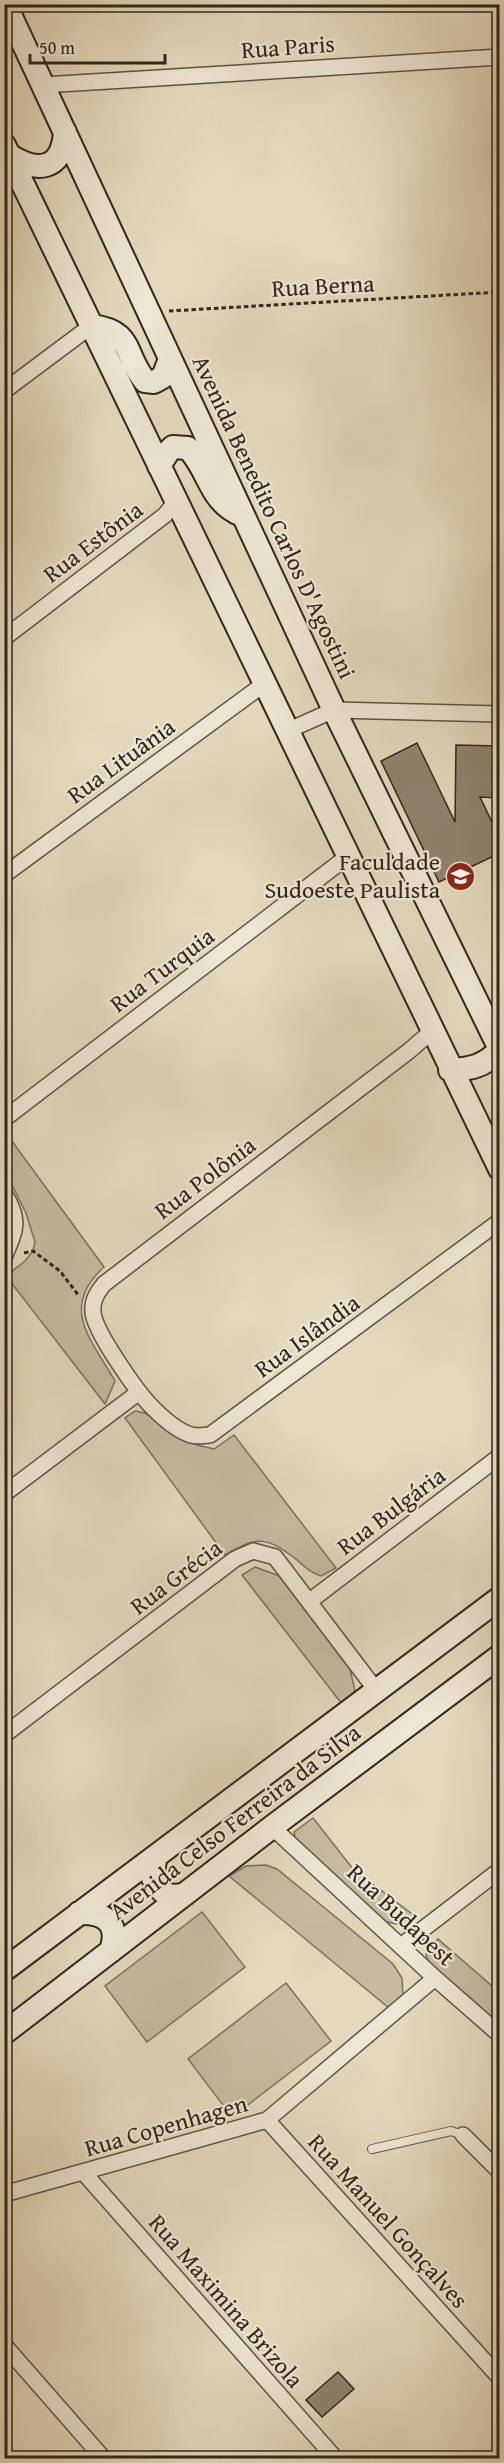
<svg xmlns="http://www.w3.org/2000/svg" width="504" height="2463" font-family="'Gentium Book Plus',serif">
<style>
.green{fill:#c5bba1;stroke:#7a705e;stroke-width:1.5}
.building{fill:#8d836f;stroke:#2f261b;stroke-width:1.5}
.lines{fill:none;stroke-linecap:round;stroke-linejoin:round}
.service-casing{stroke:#5c5344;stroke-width:10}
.minor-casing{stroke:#5c5344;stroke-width:18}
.secondary-casing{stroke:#2f261b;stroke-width:26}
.path{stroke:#2f261b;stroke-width:3;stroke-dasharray:4.5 3;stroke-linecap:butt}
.service{stroke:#ede6d4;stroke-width:8}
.minor{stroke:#ede6d4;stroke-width:15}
.secondary{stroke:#ede6d4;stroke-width:22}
.labels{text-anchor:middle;stroke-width:4.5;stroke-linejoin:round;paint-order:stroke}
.street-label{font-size:24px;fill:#2f261b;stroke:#ede6d4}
.poi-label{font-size:24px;fill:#2f261b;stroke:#ede6d4;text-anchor:end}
</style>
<rect width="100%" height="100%" fill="#e4d9bd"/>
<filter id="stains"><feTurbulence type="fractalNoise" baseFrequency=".00333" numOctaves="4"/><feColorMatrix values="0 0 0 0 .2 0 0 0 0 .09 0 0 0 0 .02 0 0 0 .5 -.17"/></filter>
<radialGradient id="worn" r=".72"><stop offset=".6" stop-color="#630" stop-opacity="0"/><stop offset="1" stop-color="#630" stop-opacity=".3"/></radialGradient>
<path class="green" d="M6,1133L104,1267C59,1308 91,1339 115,1381L105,1404L6,1276L25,1261L33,1251L35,1242L26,1213L5,1171Z
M135,1411L145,1413L197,1445L214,1449L234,1435L336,1568L321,1576C311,1573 305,1567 297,1560C266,1536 258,1536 225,1555L125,1418Z
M255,1567L285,1578L349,1665L355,1691L342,1704L242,1575Z
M313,1818L353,1869L416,1917L406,1926L378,1920L298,1850L294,1832Z
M266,1865L277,1869L393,1964L402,1978L403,1995L389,2008L229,1876L246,1866Z
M202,1912L245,1967L147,2042L105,1986Z
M438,1939L499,1992V2029L430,1967L426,1954Z
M286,1983L331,2041L232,2117L188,2059Z"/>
<path class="building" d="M417,743L455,822L456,745L500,746V798L480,797L500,839V853L439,882L381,761Z
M338,2372L354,2389L322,2417L306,2400Z"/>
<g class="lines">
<defs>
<path id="service" d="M372,2149L451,2131L463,2135"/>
<path id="minor" d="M43,85L500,57
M4,391L91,326
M4,638L165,515L176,501
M287,731L334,710L500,714
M4,875L264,684
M432,1031L409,1051L104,1284C97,1293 92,1300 93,1312C94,1331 139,1395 154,1409C163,1418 178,1431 191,1435C197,1437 204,1435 210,1435L500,1221
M4,1119L347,857
M4,1193C21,1220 16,1230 4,1257
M4,1494L139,1392
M310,1601L500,1456
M4,1735L235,1559L253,1551L275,1557L376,1690
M272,1827L435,1978L500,2035
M401,1946L500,1870
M267,2120L500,2378
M463,2135L500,2172
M84,2173L335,2458
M4,2194L267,2120L435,1978
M4,2345L103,2458"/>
<path id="secondary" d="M5,4L334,710L500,1049
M4,145L500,1169
M9,155C37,173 62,171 65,132
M91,326C134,331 123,354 145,381L154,382L163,377L170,359
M159,466L168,452L173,447L188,448C210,471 209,502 242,515
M450,1070C472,1069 484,1066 500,1050
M155,1858L153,1878C161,1893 168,1899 185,1894
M79,1913C106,1912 120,1924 111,1951
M4,1970L500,1598
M4,2033L272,1827L500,1656"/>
</defs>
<use href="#service" class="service-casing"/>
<use href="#minor" class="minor-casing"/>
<use href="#secondary" class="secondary-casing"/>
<path class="path" d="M169,311L500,292
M24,1253L33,1251L60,1271L79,1296"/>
<use href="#service" class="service"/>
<use href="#minor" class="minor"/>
<use href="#secondary" class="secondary"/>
</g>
<defs>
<symbol id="university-disc" viewBox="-11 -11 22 22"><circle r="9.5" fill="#8f2418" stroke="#ede6d4"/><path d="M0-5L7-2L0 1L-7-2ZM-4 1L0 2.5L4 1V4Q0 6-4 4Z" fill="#fff"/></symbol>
</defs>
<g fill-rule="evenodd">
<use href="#university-disc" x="444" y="860" width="33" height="33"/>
</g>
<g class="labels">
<g class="street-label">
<text transform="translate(288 47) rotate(-4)" y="8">Rua Paris</text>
<text transform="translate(323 286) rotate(-3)" y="8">Rua Berna</text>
<text transform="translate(274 517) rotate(65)" y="8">Avenida Benedito Carlos D'Agostini</text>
<text transform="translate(93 542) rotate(-37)" y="8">Rua Estônia</text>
<text transform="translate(121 761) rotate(-36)" y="8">Rua Lituânia</text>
<text transform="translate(162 970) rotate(-37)" y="8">Rua Turquia</text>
<text transform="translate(205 1178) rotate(-37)" y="8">Rua Polônia</text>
<text transform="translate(307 1336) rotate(-36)" y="8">Rua Islândia</text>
<text transform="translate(391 1511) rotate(-37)" y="8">Rua Bulgária</text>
<text transform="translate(176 1577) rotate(-37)" y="8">Rua Grécia</text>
<text transform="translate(235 1822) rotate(-37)" y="8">Avenida Celso Ferreira da Silva</text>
<text transform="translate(401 1915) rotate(43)" y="8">Rua Budapest</text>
<text transform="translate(166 2126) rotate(-16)" y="8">Rua Copenhagen</text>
<text transform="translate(388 2221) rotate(48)" y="8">Rua Manuel Gonçalves</text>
<text transform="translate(226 2301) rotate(49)" y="8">Rua Maximina Brizola</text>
</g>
<g class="poi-label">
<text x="440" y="870">Faculdade<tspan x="440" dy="28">Sudoeste Paulista</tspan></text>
</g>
</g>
<rect width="504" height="2463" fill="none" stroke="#e4d9bd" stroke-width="24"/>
<rect x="6" y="6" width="492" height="2451" fill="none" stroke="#2f261b" stroke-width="3"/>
<rect x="12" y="12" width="480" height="2439" fill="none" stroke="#2f261b" stroke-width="1.5"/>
<path d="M30 54v9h135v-9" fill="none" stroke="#2f261b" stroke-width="3"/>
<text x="39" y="54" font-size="18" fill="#2f261b" stroke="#ede6d4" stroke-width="4.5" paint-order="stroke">50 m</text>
<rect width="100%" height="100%" filter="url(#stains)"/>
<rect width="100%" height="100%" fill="url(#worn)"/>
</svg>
